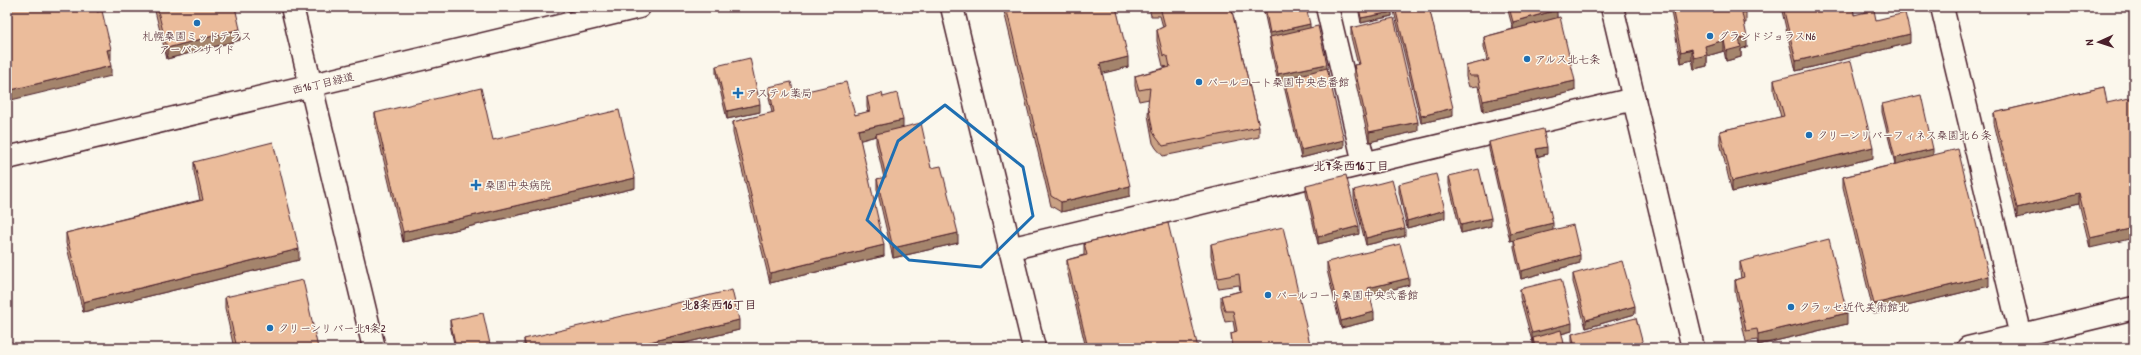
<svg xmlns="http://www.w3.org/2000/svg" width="2141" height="355" font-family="'Patrick Hand','Klee One',sans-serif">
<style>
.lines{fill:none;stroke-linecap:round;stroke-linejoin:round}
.street-casing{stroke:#4a1f2b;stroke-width:25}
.secondary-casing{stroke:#4a1f2b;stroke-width:25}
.street{stroke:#fbf7ec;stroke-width:22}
.secondary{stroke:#fbf7ec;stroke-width:22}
.wall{fill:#caa285;stroke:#4a1f2b}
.shaded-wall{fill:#a4846c;stroke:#4a1f2b}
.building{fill:#ebbc9b;stroke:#4a1f2b}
.marked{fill:none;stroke:#1f6fb2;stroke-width:3;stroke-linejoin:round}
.poi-dot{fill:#1f6fb2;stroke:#fbf7ec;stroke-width:1.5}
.labels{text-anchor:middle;stroke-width:3;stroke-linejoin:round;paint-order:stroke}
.poi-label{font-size:11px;fill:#4a1f2b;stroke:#fbf7ec;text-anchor:start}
.street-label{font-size:11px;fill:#4a1f2b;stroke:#fbf7ec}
.neighbourhood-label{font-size:12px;font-weight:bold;fill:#4a1f2b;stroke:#fbf7ec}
</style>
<rect width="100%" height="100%" fill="#fbf7ec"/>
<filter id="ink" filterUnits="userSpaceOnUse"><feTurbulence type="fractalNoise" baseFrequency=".025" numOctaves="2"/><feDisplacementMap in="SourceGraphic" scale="8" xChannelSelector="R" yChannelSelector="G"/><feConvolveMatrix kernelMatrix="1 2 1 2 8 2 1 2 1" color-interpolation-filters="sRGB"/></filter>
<g filter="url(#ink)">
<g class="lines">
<defs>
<path id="street" d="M292,7L374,348
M1327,7L1364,163
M1942,7L2021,336
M1009,249L1634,99"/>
<path id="secondary" d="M952,7L1034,348
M1612,7L1693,348
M7,158L639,7
M1968,348L2134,308"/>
</defs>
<use href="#street" class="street-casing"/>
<use href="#secondary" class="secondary-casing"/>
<use href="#street" class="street"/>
<use href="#secondary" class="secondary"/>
</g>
<path class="wall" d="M154,7H235L240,40L167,59Z
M1003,7H1116L1128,67L1102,73L1130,196L1061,212L1051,206Z
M1149,7H1231L1259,127V137L1163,156L1156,148L1153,143L1148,115L1149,99L1139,101L1135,86V76L1167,67L1163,66L1157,41V30L1163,27L1160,16H1151Z
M1263,7H1306L1310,28L1327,68L1344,147L1301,158L1284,86V81L1278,82L1270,45V39Z
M1358,7H1391L1392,16L1361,23Z
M1393,7H1429L1453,116L1421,123Z
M1507,7H1556L1557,18L1575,91L1483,112L1478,86L1469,87L1466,77V66L1487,61L1484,47V37L1513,29Z
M1670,7H1745L1746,12V23H1744L1747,47L1741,49V57L1726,61L1724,51L1707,56V66L1694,69L1692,60L1681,63Z
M1781,7H1853L1854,15L1876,20L1910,43L1796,71Z
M1351,28L1418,131L1369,142L1354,75V65H1358L1351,37Z
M716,66L760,112L727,119L716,73Z
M1774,80L1873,158L1732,192L1720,142V131L1781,117L1774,91Z
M769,87L794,94L855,115L868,112L867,107V97H883L903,127L931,168L958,243L893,258L877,189V179L884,178L876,143V136L860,140L884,256L770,283L733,133V122L772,113L769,97Z
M2104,87L2090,248L2079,203L2017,218L1994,123V113Z
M1882,104L1933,155L1989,286L1874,314L1843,187V177L1895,164L1882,112Z
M375,113L635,188L403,242L375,123Z
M1489,142L1547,154L1537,157L1553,231L1580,263L1521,279L1514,248V240L1544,233L1510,241L1489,149Z
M194,162L299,260L83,312L66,243V233L200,200L194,172Z
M1449,176L1491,226L1461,233L1449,184Z
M1399,184L1445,218L1407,228L1399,192Z
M1306,185L1359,234L1318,244L1306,193Z
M1354,190L1405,236L1366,245L1354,198Z
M1084,243L1198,348H1086L1067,270V260L1084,255Z
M1211,244L1311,348H1232L1231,333L1235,332L1233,321L1225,322L1221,307V296L1240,291L1239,285L1218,288L1211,255Z
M1327,262L1409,285L1370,295L1374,320L1341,328L1327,270Z
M1740,262L1847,324L1758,345L1757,340L1746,342L1735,291V280L1741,278L1740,272Z
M1573,274L1635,314L1586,328L1573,282Z
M1520,289L1572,331L1561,334L1565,348H1533V341H1532L1520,297Z
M225,297L318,348H234L225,308Z
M450,320L490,348H455L450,325Z
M739,330L664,348H524V339Z
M1572,334L1644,348H1573L1572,342Z"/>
<path class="shaded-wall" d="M1557,10V18L1513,30V22Z
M1392,12V16L1361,23V18Z
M1310,24V32L1270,39V33Z
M240,29V40L167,59V48Z
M1910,34V43L1796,71V61Z
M1747,37V47L1741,49V57L1726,61V51L1739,39Z
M1724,40V51L1707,56V66L1694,69V58L1705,46Z
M111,49V60L107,61V50Z
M1692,49V60L1681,63V52Z
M1128,57V67L1100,74V64Z
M1327,64V71L1284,79V81L1278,82V74Z
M111,66V76L7,101V91Z
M1575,81V91L1483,112V101Z
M760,104V112L727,119V111Z
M1453,108V116L1421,123V116Z
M903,120V130L876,134V136L858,141V130Z
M1418,122V131L1369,142V132Z
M1344,140V147L1301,158V150Z
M1547,147V154L1536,157V149Z
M1873,147V158L1732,192V181Z
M1933,149V157L1895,166V158Z
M635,178V188L403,242V232Z
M1130,186V196L1061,212V202Z
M2079,193V203L2017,218V208Z
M1445,210V218L1407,228V221Z
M1491,218V226L1461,233V225Z
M1553,223V231L1510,241V233Z
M1359,226V234L1318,244V237Z
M1405,228V236L1366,245V238Z
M2134,228V238L2090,248V238Z
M958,233V243L893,258V248Z
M884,245V256L770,283V273Z
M299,249V260L83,312V302Z
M1580,255V263L1521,279V271Z
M1989,276V286L1874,314V304Z
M1409,278V285L1368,296V288Z
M1635,306V314L1586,328V320Z
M1374,312V320L1341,328V321Z
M1847,313V324L1758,345V334Z
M739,320V330L664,348H625Z
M1572,323V331L1534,341L1533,338V341H1532V333Z
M490,344V348H475Z"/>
<path class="building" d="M18,7H96L97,12L102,11L111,49L107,50L111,66L7,91V10Z
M157,7H235L240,29L167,48Z
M1006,7H1116L1128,57L1100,64L1130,186L1061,202L1051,196Z
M1160,7H1231L1259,127L1163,146L1156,137L1153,132L1148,104L1150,88L1139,90L1135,76L1170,67L1168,57L1163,55L1157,30L1165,26Z
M1265,7H1306L1310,24L1270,33Z
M1359,7H1391L1392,12L1361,18Z
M1395,7H1429L1453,108L1421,116Z
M1509,7H1556L1557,10L1513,22Z
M1672,7H1745L1746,12L1742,13L1747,37L1739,39L1741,47L1726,51L1724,40L1705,46L1707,55L1694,58L1692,49L1681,52Z
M1783,7H1853L1854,15L1874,10L1876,20L1905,13L1910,34L1796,61Z
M1560,17L1575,81L1483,101L1478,76H1469L1466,66L1489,60L1484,37Z
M1394,18L1418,122L1369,132L1354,65L1360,64L1351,28Z
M1318,26L1327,64L1278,74L1270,37Z
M750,58L760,104L727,111L716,66Z
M1851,61L1873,147L1732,181L1720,131L1784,116L1774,80Z
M1327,68L1344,140L1301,150L1284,79Z
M791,82L794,94L846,82L855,115L870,111L867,97L882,93L883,97L897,93L903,120L858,130L884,245L770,273L733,122L774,112L769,87Z
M2104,87L2107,103L2134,97V228L2090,238L2079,193L2017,208L1994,113Z
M481,88L493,140L619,110L635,178L403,232L375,113Z
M1921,95L1933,149L1895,158L1882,104Z
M921,123L931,168L941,166L958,233L893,248L877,179L886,177L876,134Z
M1543,129L1547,147L1536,149L1553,223L1510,233L1489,142Z
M273,142L299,249L83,302L66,233L203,200L194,162Z
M1958,149L1989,276L1874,304L1843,177Z
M1479,169L1491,218L1461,225L1449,176Z
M1436,174L1445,210L1407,221L1399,184Z
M1346,175L1359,226L1318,237L1306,185Z
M1392,180L1405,228L1366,238L1354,190Z
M1168,223L1198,348H1088L1067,260L1087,255L1084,243Z
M1573,225L1580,255L1521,271L1514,240Z
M1283,227L1311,348H1233L1231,333L1237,331L1233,311H1225L1221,296L1241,291L1239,274L1218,278L1211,244Z
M1829,239L1847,313L1758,334L1757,329L1746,331L1735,280L1744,277L1740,262Z
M1400,244L1409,278L1368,288L1374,312L1341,321L1327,262Z
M1622,261L1635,306L1586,320L1573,274Z
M1561,279L1572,323L1532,333L1520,289Z
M303,280L318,348H237L225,297Z
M732,290L739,320L625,348H526L524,339Z
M483,313L490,344L475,348H456L450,320Z
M1636,318L1644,348H1575L1572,334Z
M1561,330L1565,348H1535L1533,338Z
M11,342L13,348H7V343Z
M1398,345V348H1385Z"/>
</g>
<path class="marked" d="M945,105L1023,167L1033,216L981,267L909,260L867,220L898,141Z"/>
<g class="poi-dot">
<circle cx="197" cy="23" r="4"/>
<circle cx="1710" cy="36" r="4"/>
<circle cx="1527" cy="59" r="4"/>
<circle cx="1199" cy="82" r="4"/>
<path d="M736 87h4v4h4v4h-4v4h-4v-4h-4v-4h4z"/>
<circle cx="1809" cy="135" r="4"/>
<path d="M474 179h4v4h4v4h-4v4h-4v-4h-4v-4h4z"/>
<circle cx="1268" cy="295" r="4"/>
<circle cx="1791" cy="307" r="4"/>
<circle cx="270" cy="328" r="4"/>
</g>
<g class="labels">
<g class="poi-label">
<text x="197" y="40" text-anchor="middle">札幌桑園ミッドテラス<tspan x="197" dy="13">アーバンサイド</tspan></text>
<text x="1718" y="40">グランドジョラスN6</text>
<text x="1535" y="63">アルス北七条</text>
<text x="1207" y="86">パールコート桑園中央壱番館</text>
<text x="746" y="97">アステル薬局</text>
<text x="1817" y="139">クリーンリバーフィネス桑園北６条</text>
<text x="485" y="189">桑園中央病院</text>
<text x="1276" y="299">パールコート桑園中央弐番館</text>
<text x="1799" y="311">クラッセ近代美術館北</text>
<text x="278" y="332">クリーンリバー北9条2</text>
</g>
<g class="street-label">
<text transform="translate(323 83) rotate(-13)" y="4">西16丁目緑道</text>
</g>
<g class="neighbourhood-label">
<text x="1351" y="170">北7条西16丁目</text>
<text x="719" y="309">北8条西16丁目</text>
</g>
</g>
<rect width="2141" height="355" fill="none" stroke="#fbf7ec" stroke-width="24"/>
<rect x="12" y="12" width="2117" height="331" fill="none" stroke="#4a1f2b" stroke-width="1.5" filter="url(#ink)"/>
<g transform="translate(2099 42) rotate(267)" stroke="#fbf7ec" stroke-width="3" paint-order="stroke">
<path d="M0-3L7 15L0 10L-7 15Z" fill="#4a1f2b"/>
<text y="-6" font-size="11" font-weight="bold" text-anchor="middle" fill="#4a1f2b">N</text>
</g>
</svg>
